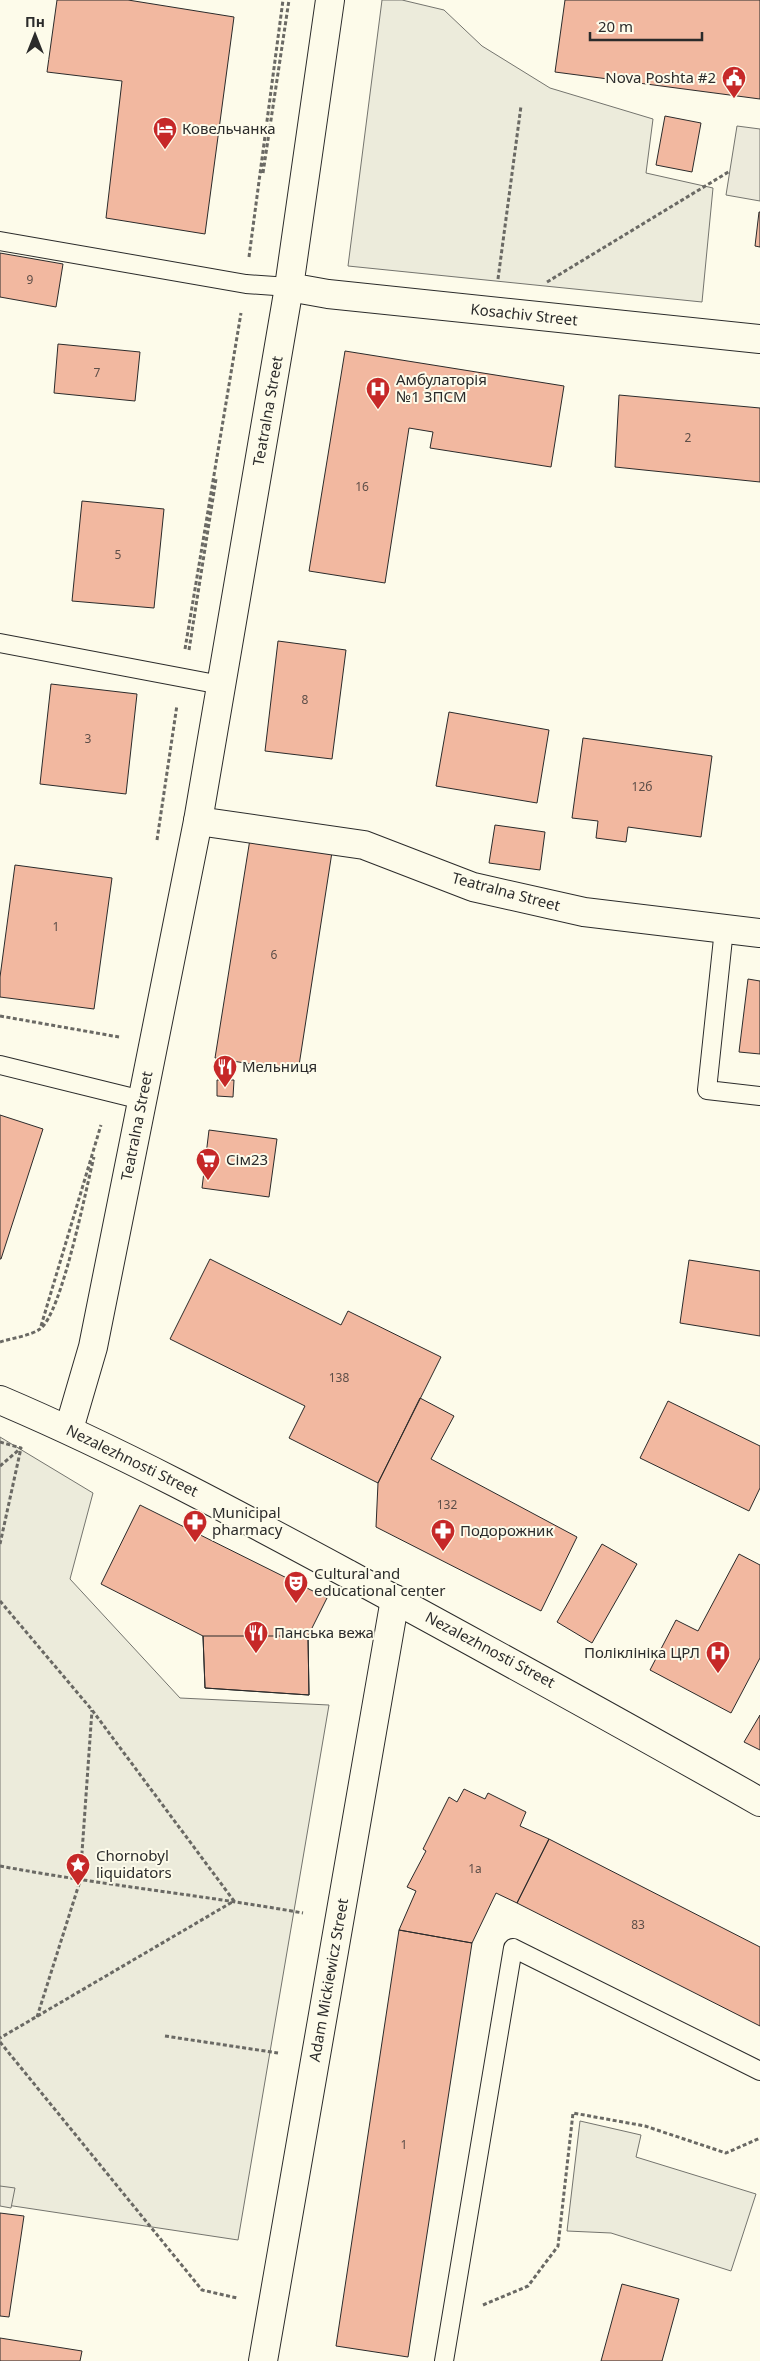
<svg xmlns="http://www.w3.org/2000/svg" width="760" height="2361" font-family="'Noto Sans',sans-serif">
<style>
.green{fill:#ecebdb;stroke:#74746e}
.parking{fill:#eceadb;stroke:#74746e}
.building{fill:#f2b8a0;stroke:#2b2b2b}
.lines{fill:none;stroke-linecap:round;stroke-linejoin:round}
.service-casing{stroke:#2b2b2b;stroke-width:20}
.minor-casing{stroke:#2b2b2b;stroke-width:30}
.tertiary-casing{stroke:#2b2b2b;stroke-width:30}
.secondary-casing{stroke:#2b2b2b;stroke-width:30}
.path{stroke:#6a6964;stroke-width:3;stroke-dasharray:4 2.5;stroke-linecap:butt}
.service{stroke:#fdfbea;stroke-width:18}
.minor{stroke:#fdfbea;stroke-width:28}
.tertiary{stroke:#fdfbea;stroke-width:28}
.secondary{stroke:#fdfbea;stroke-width:28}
.labels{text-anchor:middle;stroke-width:4;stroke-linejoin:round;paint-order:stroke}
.number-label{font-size:12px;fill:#5d4e48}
.poi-label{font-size:15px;fill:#2b2b2b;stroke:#fdfbea;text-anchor:start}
.street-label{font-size:15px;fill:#2b2b2b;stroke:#fdfbea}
</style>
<rect width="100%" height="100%" fill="#fdfbea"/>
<path class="green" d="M382,0H402L444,10L482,46L550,88L653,119L646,173L713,188L702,302L348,266Z
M0,1437L93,1493L70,1579L180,1698L329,1705L238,2240L0,2204Z
M580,2121L641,2135L636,2157L756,2194L731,2271L611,2233L567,2231Z"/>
<path class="parking" d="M737,126L760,129V201L726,195Z
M0,2186L15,2188L11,2208L0,2206Z"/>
<path class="building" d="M57,0H128L234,17L205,234L106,218L122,81L47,72Z
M565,0H760V99L555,72Z
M665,116L701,123L692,172L656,165Z
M759,212H760V247L755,246Z
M0,253L63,264L56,307L0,297Z
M58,344L140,352L135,401L54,393Z
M345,351L564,386L551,467L430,448L433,432L409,428L385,583L309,571Z
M619,395L760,408V482L615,467Z
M82,501L164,509L154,608L72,601Z
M278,641L346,650L332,759L265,751Z
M51,684L137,694L126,794L40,784Z
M449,712L549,730L537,803L436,786Z
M583,738L712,756L701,837L628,827L626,842L596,838L598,821L572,818Z
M495,825L545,832L540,870L489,863Z
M250,839L332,852L298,1072L215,1058Z
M15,865L112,878L94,1009L0,997V977Z
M748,979L760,981V1054L739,1052Z
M217,1080H234L233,1097L217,1096Z
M0,1115L43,1129L1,1259H0Z
M209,1130L277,1139L269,1197L202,1188Z
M210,1259L341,1325L348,1311L441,1357L378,1483L289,1438L305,1406L170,1339Z
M689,1260L760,1271V1336L680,1323Z
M420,1398L454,1416L431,1459L577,1537L541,1611L376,1527L378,1483Z
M668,1401L760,1446V1488L749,1511L640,1458Z
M140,1505L327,1598L308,1636L309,1695L205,1688L203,1636L101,1584Z
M602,1544L637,1564L592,1643L557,1622Z
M739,1554L760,1565V1658L731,1713L650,1670L676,1620L698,1631Z
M203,1636H308L309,1695L205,1688Z
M760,1715V1750L744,1742Z
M464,1789L485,1799L488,1793L526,1812L520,1826L549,1839L517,1903L496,1893L472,1943L399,1930L416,1891L407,1887L426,1851L423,1849L449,1797L457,1802Z
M549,1839L760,1947V2026L517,1903Z
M399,1930L472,1943L408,2357L336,2346Z
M0,2213L24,2216L9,2317L0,2316Z
M622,2284L679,2299L662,2361H601Z
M0,2338L82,2351L80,2361H0Z"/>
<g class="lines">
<defs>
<path id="service" d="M0,241L246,284L289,287
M0,643L221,685
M724,929L707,1090L760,1096
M0,1065L142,1100
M444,2361L513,1948L760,2071"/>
<path id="minor" d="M198,821L364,845L473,887L584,912L760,933"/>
<path id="tertiary" d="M289,287L328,294L760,339
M69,1429L93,1347L198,821L289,287L330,0
M263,2361L395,1599"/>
<path id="secondary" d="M0,1400C120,1451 233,1512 348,1574C486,1649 623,1724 760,1802"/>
</defs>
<use href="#service" class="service-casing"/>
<use href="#minor" class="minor-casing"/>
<use href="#tertiary" class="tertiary-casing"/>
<use href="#secondary" class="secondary-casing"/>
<path class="path" d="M263,173L289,0
M249,257L283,0
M498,279L521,106
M547,282L730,171
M185,649L241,313
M189,650L216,479
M157,840L177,705
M0,1016L119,1037
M41,1326L101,1125
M0,1342C12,1338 30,1336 40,1329C62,1313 86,1188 94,1157
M0,1442L21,1448L0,1466
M0,1544L21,1448
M0,1601L92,1710L234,1901L0,2038
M0,1866C101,1885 202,1895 303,1913
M37,2017L80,1881L92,1710
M165,2036L278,2053
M0,2042L202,2290L237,2298
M483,2305L528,2286L558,2246L573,2113L645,2126L726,2153L760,2138"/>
<use href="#service" class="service"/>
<use href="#minor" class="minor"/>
<use href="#tertiary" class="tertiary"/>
<use href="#secondary" class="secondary"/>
</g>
<defs>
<symbol id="civic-pin" viewBox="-11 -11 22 30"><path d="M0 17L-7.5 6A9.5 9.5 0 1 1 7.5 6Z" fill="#c62828" stroke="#fdfbea"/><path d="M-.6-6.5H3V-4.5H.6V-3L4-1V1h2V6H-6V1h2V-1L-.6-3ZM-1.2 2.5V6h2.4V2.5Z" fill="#fff"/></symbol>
<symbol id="hotel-pin" viewBox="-11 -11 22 30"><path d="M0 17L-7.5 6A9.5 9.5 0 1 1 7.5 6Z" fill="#c62828" stroke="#fdfbea"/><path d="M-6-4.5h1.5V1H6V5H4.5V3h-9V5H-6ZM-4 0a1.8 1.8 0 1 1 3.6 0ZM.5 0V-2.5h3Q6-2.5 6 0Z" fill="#fff"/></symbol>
<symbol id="hospital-pin" viewBox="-11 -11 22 30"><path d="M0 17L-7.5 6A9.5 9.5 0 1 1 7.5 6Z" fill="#c62828" stroke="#fdfbea"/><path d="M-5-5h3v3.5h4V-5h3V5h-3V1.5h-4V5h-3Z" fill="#fff"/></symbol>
<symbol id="restaurant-pin" viewBox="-11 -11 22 30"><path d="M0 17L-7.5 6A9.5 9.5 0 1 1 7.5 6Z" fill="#c62828" stroke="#fdfbea"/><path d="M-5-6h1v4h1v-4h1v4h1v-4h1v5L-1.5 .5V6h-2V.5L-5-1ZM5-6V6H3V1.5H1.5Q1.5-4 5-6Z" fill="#fff"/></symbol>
<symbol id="supermarket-pin" viewBox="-11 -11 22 30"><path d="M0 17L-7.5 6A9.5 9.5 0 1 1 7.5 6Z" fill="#c62828" stroke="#fdfbea"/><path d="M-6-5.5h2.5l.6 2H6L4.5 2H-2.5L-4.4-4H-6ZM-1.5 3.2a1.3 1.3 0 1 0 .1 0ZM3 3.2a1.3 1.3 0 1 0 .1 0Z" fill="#fff"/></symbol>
<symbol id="pharmacy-pin" viewBox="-11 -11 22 30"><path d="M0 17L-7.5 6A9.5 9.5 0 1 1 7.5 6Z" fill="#c62828" stroke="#fdfbea"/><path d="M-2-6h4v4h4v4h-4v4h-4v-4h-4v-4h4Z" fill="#fff"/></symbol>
<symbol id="theatre-pin" viewBox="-11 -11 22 30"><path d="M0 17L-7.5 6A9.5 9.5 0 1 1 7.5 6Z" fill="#c62828" stroke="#fdfbea"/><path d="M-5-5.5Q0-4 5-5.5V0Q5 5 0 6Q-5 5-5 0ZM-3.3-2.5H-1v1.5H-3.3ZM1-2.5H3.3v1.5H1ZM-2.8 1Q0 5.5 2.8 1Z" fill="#fff"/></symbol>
<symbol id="sight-pin" viewBox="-11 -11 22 30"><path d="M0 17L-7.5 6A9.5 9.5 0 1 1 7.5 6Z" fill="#c62828" stroke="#fdfbea"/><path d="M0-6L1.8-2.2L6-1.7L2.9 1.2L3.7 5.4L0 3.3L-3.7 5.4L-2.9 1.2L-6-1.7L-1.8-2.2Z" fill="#fff"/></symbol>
</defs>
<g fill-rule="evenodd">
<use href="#civic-pin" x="720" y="64" width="28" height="38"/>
<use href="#hotel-pin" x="151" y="115" width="28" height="38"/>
<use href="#hospital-pin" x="364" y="375" width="28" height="38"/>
<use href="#restaurant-pin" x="211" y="1053" width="28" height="38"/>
<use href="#supermarket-pin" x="194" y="1146" width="28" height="38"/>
<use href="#pharmacy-pin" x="181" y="1508" width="28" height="38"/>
<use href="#pharmacy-pin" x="429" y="1517" width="28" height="38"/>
<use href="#theatre-pin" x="282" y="1569" width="28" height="38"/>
<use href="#restaurant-pin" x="242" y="1619" width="28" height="38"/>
<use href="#hospital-pin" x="704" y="1639" width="28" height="38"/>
<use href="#sight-pin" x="64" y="1851" width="28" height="38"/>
</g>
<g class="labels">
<g class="number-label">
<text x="30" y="284">9</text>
<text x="97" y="377">7</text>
<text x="688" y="442">2</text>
<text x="362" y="491">16</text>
<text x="118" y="559">5</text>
<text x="305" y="704">8</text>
<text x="88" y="743">3</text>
<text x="642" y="791">12б</text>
<text x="56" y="931">1</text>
<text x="274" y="959">6</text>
<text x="339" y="1382">138</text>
<text x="447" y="1509">132</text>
<text x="475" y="1873">1а</text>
<text x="638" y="1929">83</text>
<text x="404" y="2149">1</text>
</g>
<g class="poi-label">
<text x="716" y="83" text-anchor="end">Nova Poshta #2</text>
<text x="182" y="134">Ковельчанка</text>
<text x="396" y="385">Амбулаторія<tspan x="396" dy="17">№1 ЗПСМ</tspan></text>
<text x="242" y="1072">Мельниця</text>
<text x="226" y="1165">Сім23</text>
<text x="212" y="1518">Municipal<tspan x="212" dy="17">pharmacy</tspan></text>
<text x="460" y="1536">Подорожник</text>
<text x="314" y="1579">Cultural and<tspan x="314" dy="17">educational center</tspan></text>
<text x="274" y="1638">Панська вежа</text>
<text x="700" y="1658" text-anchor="end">Поліклініка ЦРЛ</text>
<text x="96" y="1861">Chornobyl<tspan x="96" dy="17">liquidators</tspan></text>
</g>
<g class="street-label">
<text transform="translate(524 315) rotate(6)" y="5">Kosachiv Street</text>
<text transform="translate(268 411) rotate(-80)" y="5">Teatralna Street</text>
<text transform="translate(506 892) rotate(15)" y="5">Teatralna Street</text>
<text transform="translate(137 1126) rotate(-79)" y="5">Teatralna Street</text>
<text transform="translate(132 1461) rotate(26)" y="5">Nezalezhnosti Street</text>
<text transform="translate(490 1650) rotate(28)" y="5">Nezalezhnosti Street</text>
<text transform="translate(329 1980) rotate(-80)" y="5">Adam Mickiewicz Street</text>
</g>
</g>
<g transform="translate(35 35)" stroke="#fdfbea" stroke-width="4" paint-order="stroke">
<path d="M0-4L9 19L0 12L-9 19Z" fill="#2b2b2b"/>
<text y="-8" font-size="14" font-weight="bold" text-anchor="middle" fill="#2b2b2b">Пн</text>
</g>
<path d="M590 32v8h112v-8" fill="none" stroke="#2b2b2b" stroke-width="2.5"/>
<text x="598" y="32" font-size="15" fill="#2b2b2b" stroke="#fdfbea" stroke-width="4" paint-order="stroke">20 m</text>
</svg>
